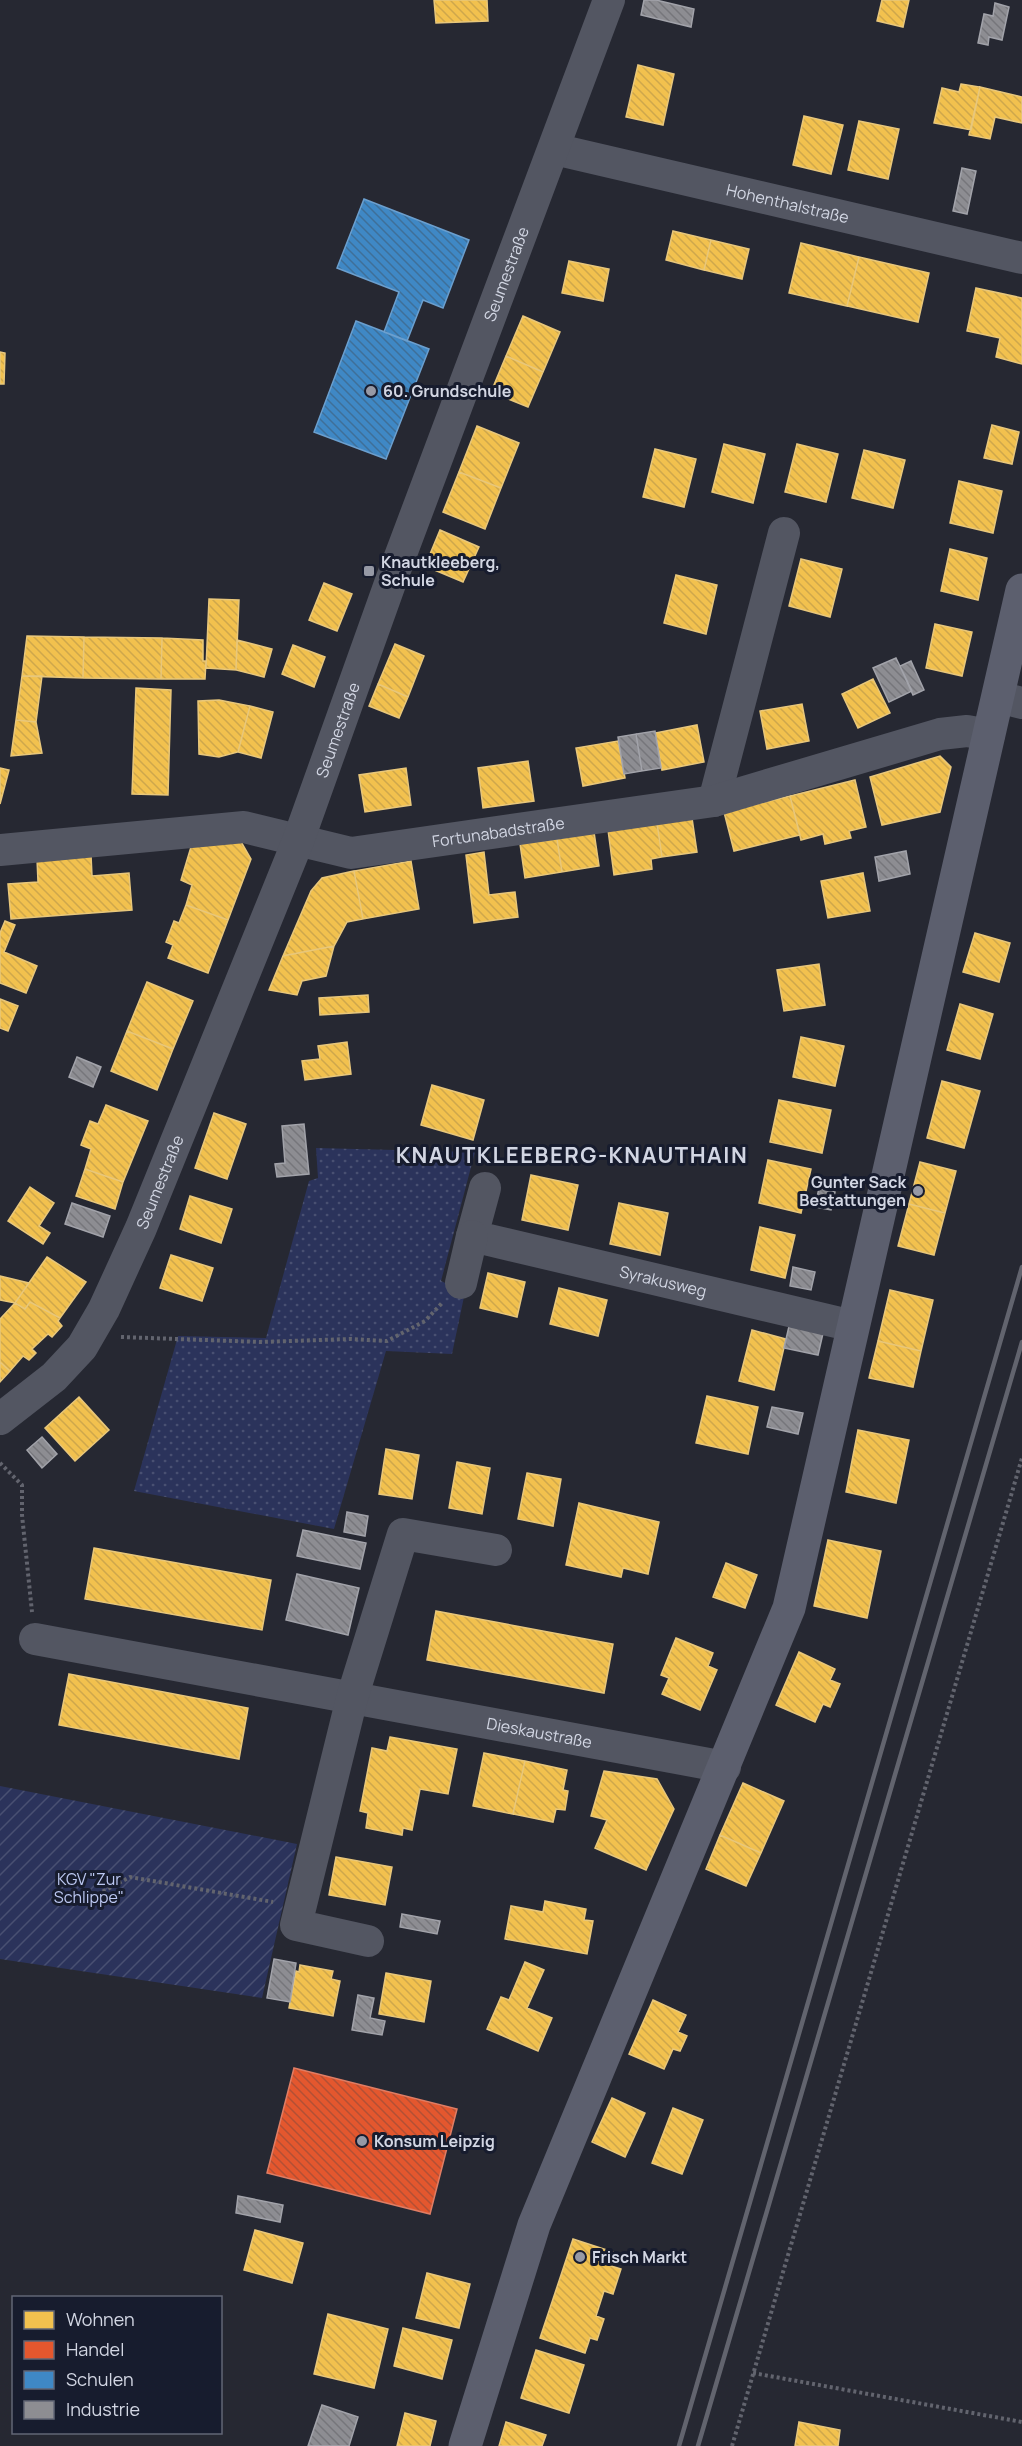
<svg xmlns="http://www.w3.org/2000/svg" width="1022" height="2446" font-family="Manrope,sans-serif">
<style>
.grass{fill:url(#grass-dots)}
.garden{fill:url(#garden-furrows)}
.homes{fill:url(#homes-back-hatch);stroke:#e8c77b;stroke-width:1.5}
.shops{fill:url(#shops-back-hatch);stroke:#df7d64;stroke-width:1.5}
.schools{fill:url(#schools-back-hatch);stroke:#6b9fce;stroke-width:1.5}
.industry{fill:url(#industry-back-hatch);stroke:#a2a3aa;stroke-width:1.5}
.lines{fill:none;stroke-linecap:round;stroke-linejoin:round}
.path{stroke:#62646e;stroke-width:4;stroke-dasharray:3 3;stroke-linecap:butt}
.minor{stroke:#535662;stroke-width:32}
.major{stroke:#5c5f6e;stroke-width:33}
.rail{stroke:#62646e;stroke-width:4.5}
.poi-dot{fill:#9699a5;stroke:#171c2e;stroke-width:2}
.labels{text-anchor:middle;stroke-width:6;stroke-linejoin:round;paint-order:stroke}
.street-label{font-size:16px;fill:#d2d6e3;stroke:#171c2e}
.poi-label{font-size:16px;font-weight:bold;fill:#d2d6e3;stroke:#171c2e;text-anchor:start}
.park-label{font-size:16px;fill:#bbc7f1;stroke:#171c2e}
.district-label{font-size:22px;font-weight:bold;letter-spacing:1.5px;fill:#d2d6e3;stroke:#171c2e}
</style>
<defs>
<pattern id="grass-dots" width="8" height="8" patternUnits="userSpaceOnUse" patternTransform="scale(1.5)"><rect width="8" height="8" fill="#2b335b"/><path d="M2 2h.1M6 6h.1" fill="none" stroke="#495072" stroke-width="1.8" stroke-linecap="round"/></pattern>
<pattern id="garden-furrows" width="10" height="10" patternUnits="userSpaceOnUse" patternTransform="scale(1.5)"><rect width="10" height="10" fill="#2b335b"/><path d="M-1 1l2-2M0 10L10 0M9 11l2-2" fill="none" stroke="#495072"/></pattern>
<pattern id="homes-back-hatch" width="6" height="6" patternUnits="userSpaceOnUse" patternTransform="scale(1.5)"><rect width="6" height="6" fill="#f2c14e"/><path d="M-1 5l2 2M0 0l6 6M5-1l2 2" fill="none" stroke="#cea74c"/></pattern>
<pattern id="shops-back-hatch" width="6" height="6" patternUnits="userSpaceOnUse" patternTransform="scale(1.5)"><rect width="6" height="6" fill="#e4572e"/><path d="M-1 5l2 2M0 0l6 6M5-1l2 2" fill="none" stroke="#b25035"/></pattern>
<pattern id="schools-back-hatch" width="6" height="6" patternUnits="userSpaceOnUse" patternTransform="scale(1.5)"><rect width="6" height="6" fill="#3f88c5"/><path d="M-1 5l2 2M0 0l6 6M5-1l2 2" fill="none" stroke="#3f6f98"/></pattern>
<pattern id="industry-back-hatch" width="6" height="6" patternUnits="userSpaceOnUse" patternTransform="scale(1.5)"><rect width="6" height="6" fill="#8d8d92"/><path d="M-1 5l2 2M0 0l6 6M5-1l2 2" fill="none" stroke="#76767b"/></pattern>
</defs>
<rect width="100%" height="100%" fill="#262832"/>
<path class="grass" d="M316,1148L475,1152L441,1281L465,1292L452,1354L386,1351L334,1529L134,1491L178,1336L266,1338L309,1181L318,1178Z"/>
<path class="garden" d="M0,1786L297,1844L262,1998L0,1959Z"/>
<path class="homes" d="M434,0H487L488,21L436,23Z
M882,0H909L903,27L877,21Z
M638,65L674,74L663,125L626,117Z
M961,84L980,87L971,130L934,123L942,88L959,92Z
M980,87L1022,97V123L995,117L990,139L969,135Z
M804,116L843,125L831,174L793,165Z
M859,121L899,129L888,179L848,170Z
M673,231L711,240L704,270L666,260Z
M711,240L749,249L742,279L704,270Z
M801,243L859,257L847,306L789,293Z
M859,257L929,273L918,322L847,306Z
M569,261L609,269L603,301L562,293Z
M976,288L1022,298V364L996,357L1000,338L967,331Z
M523,316L560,332L543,372L506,356Z
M0,352L5,353L4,384H0Z
M506,356L543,372L528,407L491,392Z
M992,425L1019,432L1012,464L984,458Z
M477,426L519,443L501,488L459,472Z
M724,444L765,454L753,503L712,492Z
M797,444L838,454L826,502L785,492Z
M655,449L696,459L684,507L643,497Z
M864,450L905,460L893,508L852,498Z
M459,472L501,488L485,529L443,512Z
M959,481L1002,491L993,533L950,523Z
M440,530L479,547L463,582L425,566Z
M950,549L987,558L978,600L941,591Z
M801,559L842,569L830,617L789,606Z
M676,575L717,585L706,634L664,623Z
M324,583L352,594L337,631L309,620Z
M209,599L239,600L236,670L206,668Z
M935,624L972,632L962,676L926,668Z
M27,636L84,637L83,678L22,676Z
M84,637L162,638L161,679L83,678Z
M162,638L203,640V661H206L205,679H161Z
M237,640L272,649L264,677L236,670Z
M395,644L424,656L408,697L378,684Z
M293,645L325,657L314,687L282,674Z
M22,676H42L36,722L16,720Z
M873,679L890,713L858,728L842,694Z
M378,684L408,697L399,718L369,706Z
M136,688L171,690L168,795L132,794Z
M219,700L250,706L238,752L219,757L199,754L198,701Z
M802,704L809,741L767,749L760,711Z
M250,706L273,712L261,758L238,752Z
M16,720L36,722L42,753L11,756Z
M697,725L704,762L662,770L655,733Z
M618,741L625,778L583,786L576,748Z
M940,756L951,767L940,812L882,825L870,777Z
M528,761L534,801L483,808L478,768Z
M0,768L9,770L0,804Z
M406,768L411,805L365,812L359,775Z
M855,780L866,827L849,831L851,838L825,844L823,834L801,840L790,796Z
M790,796L800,835L734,851L724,812Z
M692,818L697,852L662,857L657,823Z
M657,823L662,857L651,859L652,869L614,875L608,830Z
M594,832L599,866L562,872L557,839Z
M557,839L562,872L525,878L520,844Z
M240,840L251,859L228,920L186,905L192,885L181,880L191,847Z
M484,852L489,895L515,892L518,917L474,923L466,855Z
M91,855L92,876L129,873L132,910L11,919L8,884L38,882L37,859Z
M411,861L419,909L363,919L354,871Z
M354,871L363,919L347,922L334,946L283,956L311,891L322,878Z
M863,873L870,911L828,918L821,881Z
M186,905L228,920L208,973L168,958L173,945L166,942L174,921L179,923Z
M5,921L15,925L4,952L37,966L26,993L0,983V933Z
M975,933L1010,943L999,982L963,972Z
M334,946L326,976L302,981L297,995L269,990L283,956Z
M819,964L825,1005L784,1011L777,970Z
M147,982L193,1001L173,1049L127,1031Z
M368,995L369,1012L320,1015L319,998Z
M0,999L18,1006L8,1031L0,1028Z
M960,1004L993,1014L980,1059L947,1050Z
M127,1031L173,1049L157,1090L111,1071Z
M801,1037L844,1046L835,1086L793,1077Z
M347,1042L351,1074L305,1080L302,1061L320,1059L318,1046Z
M942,1081L980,1091L964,1148L927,1138Z
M432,1085L484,1100L473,1140L421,1125Z
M779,1100L831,1110L822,1153L770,1142Z
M106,1105L148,1121L123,1182L85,1169L91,1149L81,1145L90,1121L98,1124Z
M214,1113L246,1124L227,1179L195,1168Z
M768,1160L811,1169L801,1213L759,1203Z
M920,1162L956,1171L945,1213L909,1204Z
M85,1169L123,1182L115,1209L76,1196Z
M531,1175L578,1185L568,1230L522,1220Z
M30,1187L54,1203L39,1226L50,1233L43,1244L8,1221Z
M190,1196L232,1209L221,1243L180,1229Z
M619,1203L668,1213L660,1255L610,1244Z
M909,1204L945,1213L934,1255L898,1246Z
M760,1227L795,1235L785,1278L751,1270Z
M171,1255L213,1268L202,1301L160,1288Z
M47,1257L86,1282L60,1318L30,1302L25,1309L15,1303Z
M488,1273L525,1282L517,1317L480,1308Z
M0,1276L29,1283L15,1303L0,1300Z
M559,1288L607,1300L598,1336L550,1324Z
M890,1290L933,1300L921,1351L878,1341Z
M30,1302L60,1318L58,1321L62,1326L52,1337L48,1334L32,1349L36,1353L29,1360L23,1356L10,1371L0,1362V1319L15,1303L25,1309Z
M752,1330L786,1339L774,1390L739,1381Z
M878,1341L921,1351L913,1387L869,1378Z
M0,1362L10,1371L0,1382Z
M707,1396L758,1407L748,1454L696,1443Z
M79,1397L109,1430L75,1461L45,1428Z
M858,1430L909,1440L896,1503L846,1492Z
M386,1449L419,1455L412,1499L379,1494Z
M457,1462L490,1468L482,1514L449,1508Z
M527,1473L561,1479L553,1526L518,1519Z
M579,1503L659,1522L648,1574L623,1568L621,1577L566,1565Z
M828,1540L881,1551L867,1618L814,1606Z
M94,1548L271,1580L262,1630L85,1599Z
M726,1563L757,1575L745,1608L713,1597Z
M436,1611L613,1644L604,1693L427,1660Z
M676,1638L713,1653L708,1666L717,1670L700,1710L662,1694L669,1678L661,1675Z
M799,1652L835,1669L830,1680L840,1684L830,1707L823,1704L815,1722L776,1705Z
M69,1674L248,1708L239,1759L59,1725Z
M390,1737L457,1749L448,1794L420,1789L412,1830L403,1828L402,1835L366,1828L368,1813L360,1811L372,1748L387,1751Z
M484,1753L525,1761L513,1814L473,1806Z
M525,1761L567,1770L563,1790L568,1791L565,1810L556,1809L553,1822L513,1814Z
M604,1771L657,1779L674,1809L646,1870L595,1848L607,1820L591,1816Z
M743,1783L784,1801L761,1853L720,1835Z
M720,1835L761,1853L746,1886L706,1869Z
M336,1857L392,1867L385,1905L329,1895Z
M545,1901L586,1909L584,1920L593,1921L587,1954L505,1939L511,1906L543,1912Z
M525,1962L544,1970L527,2008L552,2018L538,2051L487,2029L501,1997L509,2000Z
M300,1965L333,1971L331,1979L340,1981L333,2016L289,2008L296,1971L299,1972Z
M386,1973L431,1981L424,2022L379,2014Z
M653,2000L686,2015L678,2032L687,2036L680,2051L673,2049L664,2069L629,2054Z
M612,2098L645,2113L625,2157L592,2142Z
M673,2108L703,2120L682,2174L652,2163Z
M255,2230L303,2243L292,2283L244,2270Z
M573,2239L613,2252L608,2265L621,2269L613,2294L604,2291L596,2316L604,2319L597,2340L590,2338L585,2353L540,2338Z
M427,2273L470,2284L459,2328L416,2318Z
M328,2314L388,2329L374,2388L314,2374Z
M403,2328L452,2340L442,2379L394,2366Z
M536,2350L584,2365L569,2413L521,2398Z
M405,2413L436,2421L430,2446H397Z
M506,2422L546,2435L542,2446H499Z
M799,2422L840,2430L838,2446H795Z"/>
<path class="shops" d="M294,2068L457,2109L430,2214L267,2173Z"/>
<path class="schools" d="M364,199L469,240L443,308L423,300L407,341L384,332L399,292L337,268Z
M356,321L429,349L386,459L314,432Z"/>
<path class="industry" d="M644,0H656L694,9L691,27L641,15Z
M995,3L1009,7L1002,40L989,37L988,45L978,43L984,14L993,16Z
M962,168L976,171L967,214L953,211Z
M896,658L912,691L889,702L873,668Z
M911,661L924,690L913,695L900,666Z
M655,731L661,768L642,771L636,734Z
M636,734L642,771L624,774L618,737Z
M906,851L910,874L879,881L875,857Z
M77,1057L101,1067L93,1087L69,1077Z
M304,1124L309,1174L277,1177L275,1164L285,1163L282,1126Z
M819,1188L835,1192L831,1210L815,1207Z
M72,1203L110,1216L103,1237L65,1224Z
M793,1267L815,1272L811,1290L790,1286Z
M790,1322L824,1329L818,1355L784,1348Z
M772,1407L803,1413L798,1434L767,1427Z
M42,1437L57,1454L42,1468L27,1450Z
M347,1512L368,1516L365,1536L344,1532Z
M303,1530L366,1543L360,1569L297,1556Z
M297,1574L359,1588L348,1635L286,1620Z
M402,1914L440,1921L437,1934L400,1927Z
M274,1959L296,1963L290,2002L267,1998Z
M358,1995L374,1998L370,2018L385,2021L382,2035L352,2030Z
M238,2196L283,2205L280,2222L236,2213Z
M322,2405L358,2417L349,2446H308Z"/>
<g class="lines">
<path class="path" d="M121,1337L261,1342L351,1339L387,1341L425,1321L442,1303
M0,1463L22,1485V1515L32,1612
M87,1900L130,1877L273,1902
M753,2373L1022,2422
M732,2446L1022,1458"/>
<g class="minor">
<path id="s1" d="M554,149L1022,258"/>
<path d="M998,697L1022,703"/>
<path d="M714,801L784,533"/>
<path id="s2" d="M0,850L244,827L351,853L714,801L940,734L967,731L989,735"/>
<path id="s3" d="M485,1188L472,1236L853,1326"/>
<path d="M461,1283L472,1236"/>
<path id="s4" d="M0,1419L54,1377L82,1347L104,1309L141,1228L298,841L392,578L609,0"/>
<path id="s5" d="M35,1639L725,1767"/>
<path d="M368,1941L296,1925L352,1698L403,1534L496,1550"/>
</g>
<path class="major" d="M465,2446L534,2225L789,1608L1022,590"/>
<path class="rail" d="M679,2446L1022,1267
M698,2446L1022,1342"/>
</g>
<g class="poi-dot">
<circle cx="371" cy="391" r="6"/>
<rect x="363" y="565" width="12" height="12" rx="3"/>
<circle cx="918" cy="1191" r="6"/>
<circle cx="362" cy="2141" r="6"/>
<circle cx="580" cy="2257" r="6"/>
</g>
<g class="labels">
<g class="street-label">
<text dy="6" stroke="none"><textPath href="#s1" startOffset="240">Hohenthalstraße</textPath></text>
<text dy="6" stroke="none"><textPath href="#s4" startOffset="1264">Seumestraße</textPath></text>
<text dy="6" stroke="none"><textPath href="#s4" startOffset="778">Seumestraße</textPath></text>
<text dy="6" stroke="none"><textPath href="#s2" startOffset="504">Fortunabadstraße</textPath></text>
<text dy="6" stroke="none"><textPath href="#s4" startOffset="292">Seumestraße</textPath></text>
<text dy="6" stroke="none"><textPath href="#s3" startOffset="246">Syrakusweg</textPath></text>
<text dy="6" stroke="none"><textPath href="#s5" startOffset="513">Dieskaustraße</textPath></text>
</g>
<g class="poi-label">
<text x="383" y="397">60. Grundschule</text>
<text x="381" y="568">Knautkleeberg,<tspan x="381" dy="18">Schule</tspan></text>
<text x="906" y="1188" text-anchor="end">Gunter Sack<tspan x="906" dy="18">Bestattungen</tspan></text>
<text x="374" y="2147">Konsum Leipzig</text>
<text x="592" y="2263">Frisch Markt</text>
</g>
<g class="park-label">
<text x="89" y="1885">KGV "Zur<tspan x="89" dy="18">Schlippe"</tspan></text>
</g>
<g class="district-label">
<text x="572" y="1163">KNAUTKLEEBERG-KNAUTHAIN</text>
</g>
</g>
<rect x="12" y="2296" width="210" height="138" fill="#171c2e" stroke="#626676" stroke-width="1.5"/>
<rect x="24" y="2311" width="30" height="18" fill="#f2c14e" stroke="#626676" stroke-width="1.5"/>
<text x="66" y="2326" font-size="18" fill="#d2d6e3">Wohnen</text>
<rect x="24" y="2341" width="30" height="18" fill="#e4572e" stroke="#626676" stroke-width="1.5"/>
<text x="66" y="2356" font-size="18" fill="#d2d6e3">Handel</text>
<rect x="24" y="2371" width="30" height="18" fill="#3f88c5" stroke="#626676" stroke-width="1.5"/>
<text x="66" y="2386" font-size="18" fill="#d2d6e3">Schulen</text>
<rect x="24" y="2401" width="30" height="18" fill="#8d8d92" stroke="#626676" stroke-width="1.5"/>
<text x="66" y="2416" font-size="18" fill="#d2d6e3">Industrie</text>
</svg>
